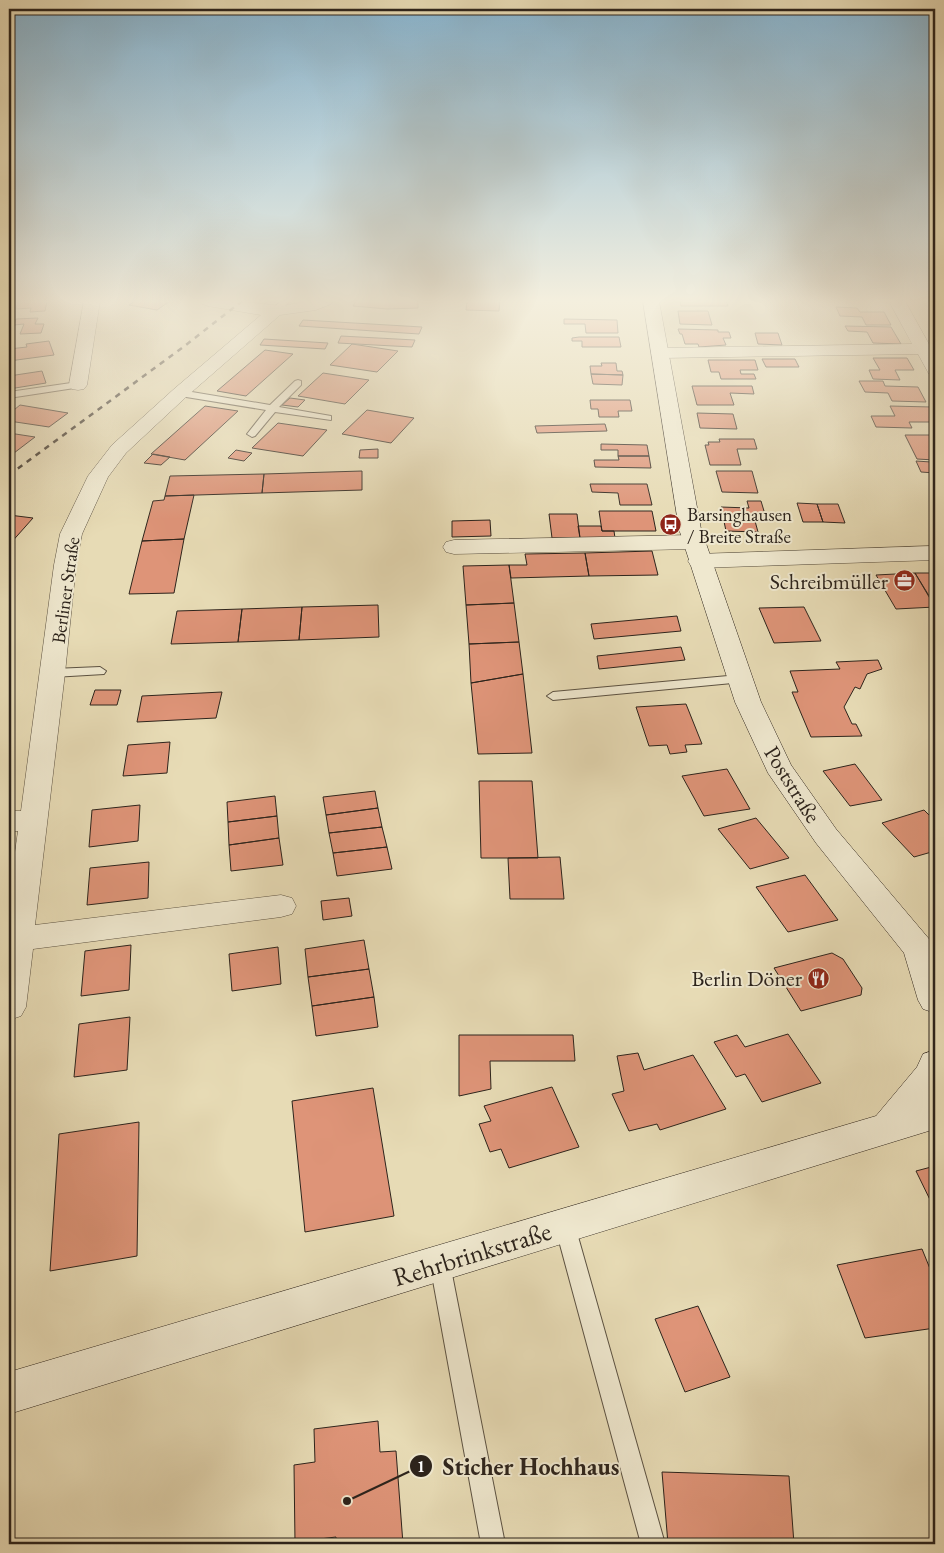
<svg xmlns="http://www.w3.org/2000/svg" width="944" height="1553" font-family="'EB Garamond',serif">
<style>
.building{fill:#de9478;stroke:#2d241c}
.lines{fill:none;stroke-linecap:round;stroke-linejoin:round}
.service-casing{stroke:#5c5242;stroke-width:2}
.minor-casing{stroke:#5c5242;stroke-width:1}
.secondary-casing{stroke:#2d241c;stroke-width:1}
.service{fill:#efe8cf;fill-rule:evenodd}
.minor{fill:#efe8cf;fill-rule:evenodd}
.secondary{fill:#efe8cf;fill-rule:evenodd}
.rail{stroke:#2d241c;stroke-width:2.5;stroke-dasharray:5.5 5.5;stroke-linecap:butt}
.labels{text-anchor:middle;stroke-width:4;stroke-linejoin:round;paint-order:stroke}
.far-poi-label{font-size:19px;fill:#2d241c;stroke:#efe8cf;text-anchor:start}
.far-street-label{font-size:19px;fill:#2d241c;stroke:#efe8cf}
.poi-label{font-size:22px;fill:#2d241c;stroke:#efe8cf;text-anchor:end}
.street-label{font-size:22px;fill:#2d241c;stroke:#efe8cf}
.near-street-label{font-size:26px;fill:#2d241c;stroke:#efe8cf}
.leader{fill:none;stroke:#2d241c;stroke-width:2}
.callout-dot{fill:#2d241c;stroke:#efe8cf;stroke-width:2}
.mark-label{font-size:15px;text-anchor:middle;font-weight:bold;fill:#fff}
.callout-label{font-size:24px;text-anchor:middle;font-weight:bold;fill:#2d241c;stroke:#efe8cf;stroke-width:4;stroke-linejoin:round;paint-order:stroke}
</style>
<rect width="100%" height="100%" fill="#e7dbb5"/>
<filter id="stains"><feTurbulence type="fractalNoise" baseFrequency=".004" numOctaves="4"/><feColorMatrix values="0 0 0 0 .2 0 0 0 0 .09 0 0 0 0 .02 0 0 0 .5 -.17"/></filter>
<radialGradient id="worn" r=".72"><stop offset=".6" stop-color="#630" stop-opacity="0"/><stop offset="1" stop-color="#630" stop-opacity=".3"/></radialGradient>
<path class="building" d="M18,301H47L45,311L30,312L31,308L16,309Z
M135,301H170L157,310L129,305Z
M356,301H418V308L387,309L353,306Z
M467,301H500L499,311L466,310Z
M680,301H726L728,306H681Z
M836,307L857,308L860,312H884L891,325H866L862,317L840,316Z
M678,311H708L712,325L680,324Z
M38,318L35,324H44L41,333L20,334L24,324L14,325L16,319Z
M564,319L617,320L618,333H586L585,324H564Z
M303,320L422,327L419,334L299,326Z
M845,326L891,327L901,344L873,343L867,332L848,331Z
M678,329L718,330V332H729L731,338H723L726,345L699,347L698,344H685L682,334H680Z
M755,333H778L782,345L758,344Z
M341,336L415,340L412,347L338,343Z
M579,337H619L621,347H582V341H572V338Z
M264,339L328,343L325,349L260,345Z
M49,341L54,355L9,361V349L27,347L26,344Z
M352,344L398,351L377,372L330,365Z
M265,350L293,354L246,396L217,391Z
M873,358H907L914,370H895L900,380L873,379L869,370H880Z
M762,359H795L799,367H766Z
M708,360H755L758,370H740L741,374H754L756,379H721L719,372H711Z
M601,363H616L617,371H622L623,375L591,374L590,366H602Z
M42,371L46,383L9,389V376Z
M323,373L369,380L345,404L298,396Z
M591,374L623,375L622,385L593,384Z
M859,381H883L885,386L918,387L926,402L892,401L888,393L865,392Z
M692,386H752L754,394L730,393L734,405H697Z
M290,398L305,400L298,407L282,405Z
M590,400H630L632,411H618L619,417H599L598,409H591Z
M20,405L68,413L49,427L9,421V414Z
M205,406L238,411L185,460L151,454Z
M890,406L932,407L935,413V422H909L912,428L876,427L871,416H895Z
M367,410L414,418L391,443L342,434Z
M697,413L733,414L737,429L700,428Z
M278,423L327,430L303,456L252,448Z
M605,424L607,431L537,433L535,426Z
M9,433L35,437L14,453L9,452Z
M905,435H935V460L917,459Z
M719,439H754L757,449H737L741,465H710L705,445H709L708,442H720Z
M601,444L647,445L649,456H618V450H601Z
M378,449V458H359L360,450Z
M236,450L252,453L244,461L228,458Z
M153,454L170,457L161,465L144,463Z
M618,456H649L651,468L595,467L594,460H619Z
M916,461L931,462L932,466H935V473L921,472Z
M362,471V490L262,493L264,474Z
M716,471H752L758,493L722,492Z
M264,474L262,493L165,496L170,476Z
M590,484H647L652,505H620L618,493L592,492Z
M194,495L184,539L142,541L153,501L164,500L165,496Z
M747,501H761L767,521H755L758,532L726,531L721,507L749,508Z
M797,503L817,504L823,522H803Z
M817,504H838L845,523L823,522Z
M599,511H652L656,531H602Z
M549,514H577L580,538H552Z
M9,515L33,518L9,545Z
M490,520L491,536L452,537V521Z
M578,526H601L602,531H614L615,538H580Z
M184,539L174,593L129,594L142,541Z
M652,551L658,575L589,576L585,553Z
M585,553L589,576L511,578L509,565H527L525,554Z
M509,565L514,603L466,605L463,566Z
M915,573L935,607L896,609L876,575Z
M915,573H933L935,575V599H931Z
M514,603L519,642L469,644L466,605Z
M378,605L379,637L299,640L302,607Z
M302,607L299,640L238,642L242,609Z
M804,607L821,641L774,643L759,608Z
M242,609L238,642L171,644L177,611Z
M677,616L681,631L594,639L591,624Z
M519,642L523,674L471,683L469,644Z
M681,647L685,660L599,669L597,656Z
M878,660L882,669L867,674L860,689L855,687L844,707L852,724H856L862,736L811,737L792,692H798L790,671L840,669L836,662Z
M523,674L532,753L478,754L471,683Z
M95,690H121L117,705H90Z
M222,692L216,718L137,722L142,696Z
M686,704L702,744L685,745L687,752L670,754L667,745L649,746L636,707Z
M170,742L167,773L123,776L128,745Z
M855,764L882,800L850,806L823,771Z
M727,769L750,809L704,816L682,776Z
M479,781H532L538,858H481Z
M375,791L378,808L326,815L323,797Z
M275,796L277,816L228,822L227,802Z
M140,805L138,841L89,847L92,810Z
M378,808L382,827L329,833L326,815Z
M924,810L935,821V851L914,857L882,823Z
M277,816L279,838L229,845L228,822Z
M756,818L789,858L750,869L718,829Z
M382,827L387,847L333,853L329,833Z
M279,838L283,865L231,871L229,845Z
M387,847L392,869L337,876L333,853Z
M560,857L564,899H510L508,858Z
M149,862L148,898L87,905L90,868Z
M805,875L838,920L788,932L756,887Z
M349,898L352,916L323,920L321,901Z
M364,940L369,969L308,977L305,949Z
M131,945L129,990L81,996L85,951Z
M278,947L281,984L232,991L229,954Z
M832,953L843,959L862,988L861,995L801,1011L774,968Z
M369,969L374,997L312,1006L308,977Z
M374,997L378,1027L316,1036L312,1006Z
M130,1017L127,1070L74,1077L79,1024Z
M788,1034L821,1083L762,1102L745,1074L736,1077L714,1042L737,1035L745,1047Z
M459,1035H573L575,1061H490L491,1089L459,1096Z
M638,1053L644,1070L693,1055L726,1109L660,1130L657,1124L629,1131L612,1094L624,1091L617,1056Z
M552,1087L579,1147L509,1168L501,1149L490,1152L479,1124L491,1121L484,1106Z
M373,1088L394,1216L305,1232L292,1101Z
M139,1122L137,1256L50,1271L59,1134Z
M935,1166V1210L916,1171Z
M922,1249L935,1281V1328L865,1338L837,1265Z
M698,1306L730,1377L685,1392L655,1319Z
M378,1421L380,1452L396,1451L403,1544H336V1537L295,1542L294,1465L315,1462L314,1429Z
M662,1472L789,1476L794,1544H668Z"/>
<g class="lines">
<defs>
<path id="service" d="M281,301H290L277,314H271V310Z
M298,380L301,381V385L279,407L331,416V420L275,412L255,436L252,437L247,434L266,410L180,396L175,393L180,390L270,405L295,381Z
M78,382L82,385L81,387L9,398V392Z
M100,667L106,671L104,674L53,677L47,673L53,669Z
M739,675L743,676L745,679L743,682L553,700L547,696L553,692Z
M565,1217L572,1220L575,1226L665,1544H641L555,1226L558,1220Z
M440,1255L447,1257L450,1264L505,1544H481L430,1264L433,1257Z"/>
<path id="minor" d="M84,301H100L87,385L84,389L78,390L72,389L69,385Z
M200,301H235L282,306L310,301H333L331,304L316,310L280,315L186,397L126,453L108,477L82,534L76,565L65,673L35,925L281,895L292,898L296,906L292,914L281,917L33,949L26,1007L21,1016L9,1020V894L18,831H9V811H21L54,565L60,534L88,476L112,445L174,389L261,315L208,306L202,304Z
M889,301H905L935,355V375L929,374L918,354L660,358L654,357L651,353L654,349L660,348L912,344Z
M694,535L702,537L705,542L702,547L694,549L454,554L446,552L443,547L446,542L454,540Z
M935,546V560L699,568L691,566L688,561L691,556L699,554Z"/>
<path id="secondary" d="M643,301H659L701,529L761,702L791,765L836,829L935,946V1013L923,1009L918,1000L904,953L816,843L768,773L735,702L679,529Z
M935,1050V1096L932,1099H935V1129L9,1414V1372L876,1116L917,1067L923,1054Z"/>
</defs>
<use href="#service" class="service-casing"/>
<use href="#minor" class="minor-casing"/>
<use href="#secondary" class="secondary-casing"/>
<use href="#service" class="service"/>
<use href="#minor" class="minor"/>
<use href="#secondary" class="secondary"/>
<path class="rail" d="M9,475L182,348L242,301"/>
</g>
<linearGradient id="sky" x2="0" y2="1"><stop stop-color="#87b6d3"/><stop offset="0.58" stop-color="#f4efde"/><stop offset="1" stop-color="#f4efde" stop-opacity="0"/></linearGradient>
<rect width="944" height="519" fill="url(#sky)"/>
<defs>
<symbol id="bus-disc" viewBox="-11 -11 22 22"><circle r="9.5" fill="#8f2418" stroke="#efe8cf"/><path d="M-5-6H5V4H4V6H2V4H-2V6H-4V4H-5ZM-3.5-4V0h7V-4ZM-3.5 1.2v1.5H-2V1.2ZM2 1.2v1.5H3.5V1.2Z" fill="#fff"/></symbol>
<symbol id="office-disc" viewBox="-11 -11 22 22"><circle r="9.5" fill="#8f2418" stroke="#efe8cf"/><path d="M-6-3h4V-5.5h4V-3h4V5H-6ZM-1-4.5V-3h2v-1.5ZM-6 0V1H6V0Z" fill="#fff"/></symbol>
<symbol id="restaurant-disc" viewBox="-11 -11 22 22"><circle r="9.5" fill="#8f2418" stroke="#efe8cf"/><path d="M-5-6h1v4h1v-4h1v4h1v-4h1v5L-1.5 .5V6h-2V.5L-5-1ZM5-6V6H3V1.5H1.5Q1.5-4 5-6Z" fill="#fff"/></symbol>
</defs>
<g fill-rule="evenodd">
<use href="#bus-disc" x="658" y="512" width="25" height="25"/>
<use href="#office-disc" x="892" y="568" width="25" height="25"/>
<use href="#restaurant-disc" x="806" y="966" width="25" height="25"/>
</g>
<g class="labels">
<g class="far-poi-label">
<text x="687" y="521">Barsinghausen<tspan x="687" dy="22">/ Breite Straße</tspan></text>
</g>
<g class="far-street-label">
<text transform="translate(65 590) rotate(-82)" y="7">Berliner Straße</text>
</g>
<g class="poi-label">
<text x="888" y="589">Schreibmüller</text>
<text x="802" y="986">Berlin Döner</text>
</g>
<g class="street-label">
<text transform="translate(793 784) rotate(58)" y="8">Poststraße</text>
</g>
<g class="near-street-label">
<text transform="translate(472 1254) rotate(-17)" y="9">Rehrbrinkstraße</text>
</g>
</g>
<path class="leader" d="M347 1501L421 1466"/>
<g class="callout-dot">
<circle cx="347" cy="1501" r="5"/>
<circle cx="421" cy="1466" r="12"/>
</g>
<g class="mark-label">
<text x="421" y="1472">1</text>
</g>
<g class="callout-label">
<text x="531" y="1475">Sticher Hochhaus</text>
</g>
<rect width="944" height="1553" fill="none" stroke="#e7dbb5" stroke-width="30"/>
<rect x="10" y="10" width="924" height="1533" fill="none" stroke="#2d241c" stroke-width="2.5"/>
<rect x="15" y="15" width="914" height="1523" fill="none" stroke="#2d241c"/>
<rect width="100%" height="100%" filter="url(#stains)"/>
<rect width="100%" height="100%" fill="url(#worn)"/>
</svg>
